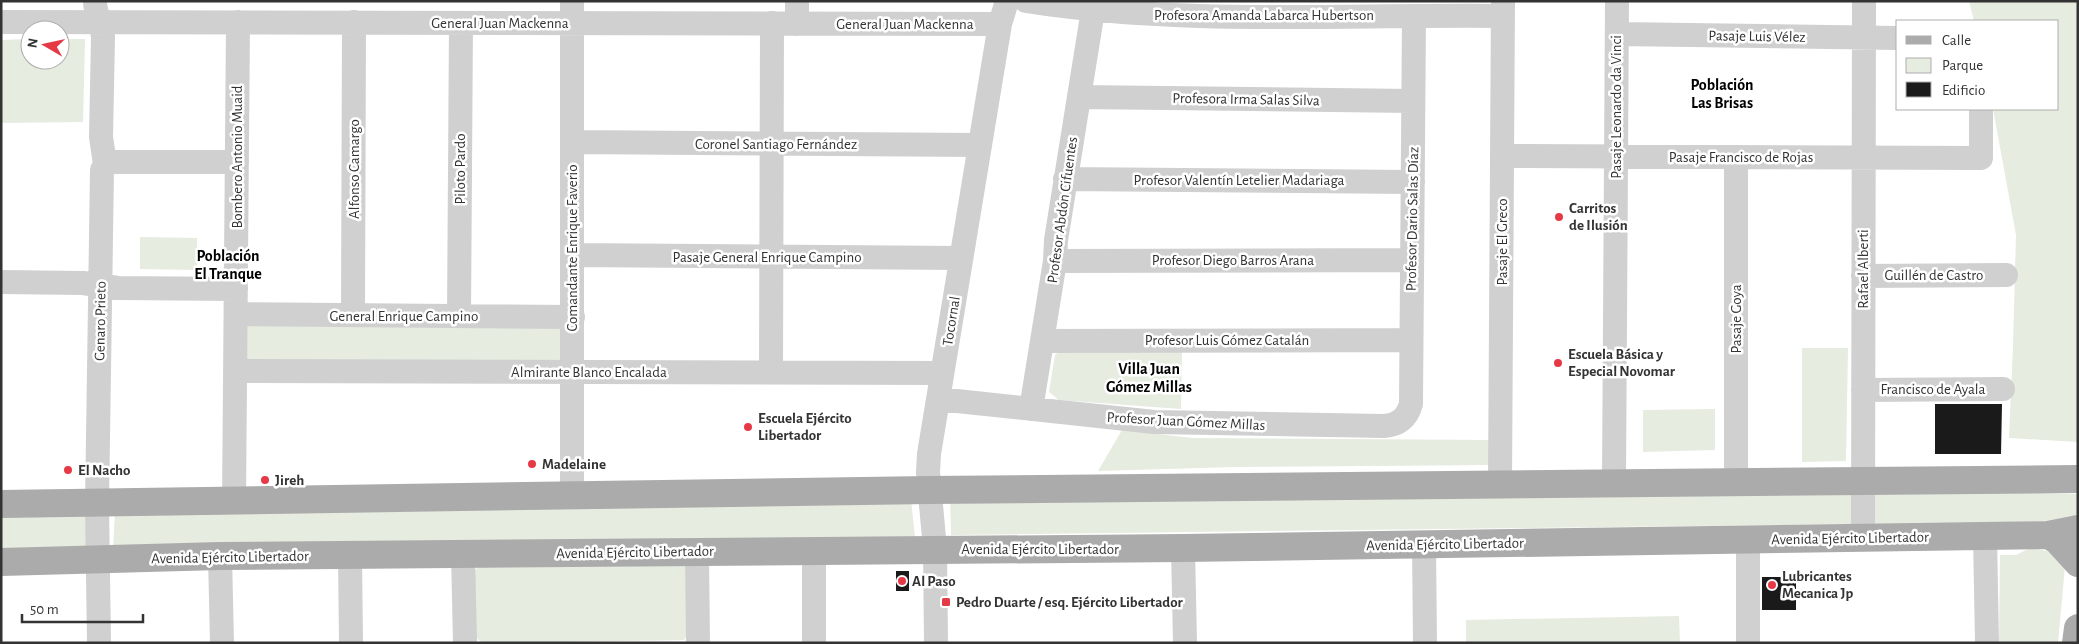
<svg xmlns="http://www.w3.org/2000/svg" width="2079" height="644" font-family="'Alegreya Sans',sans-serif">
<style>
.green{fill:#e6ecdf}
.building{fill:#1a1a1a}
.lines{fill:none;stroke-linecap:round;stroke-linejoin:round}
.minor{stroke:#d0d0d0;stroke-width:24}
.major{stroke:#ababab;stroke-width:28}
.poi-dot{fill:#e63946;stroke:#fff;stroke-width:2}
.labels{text-anchor:middle;stroke-width:5;stroke-linejoin:round;paint-order:stroke}
.street-label{font-size:15px;fill:#333;stroke:#fff}
.poi-label{font-size:15px;font-weight:bold;fill:#333;stroke:#fff;text-anchor:start}
.neighbourhood-label{font-size:16px;font-weight:bold;fill:#000;stroke:#fff}
</style>
<rect width="100%" height="100%" fill="#fff"/>
<path class="green" d="M1969,1H2078V442L2009,438L2013,346L2016,235L1993,109H2058V21H1974Z
M30,39V60H60V39H85L83,122L1,123V40Z
M140,237L197,238V270L140,269Z
M245,322H559L564,329V366H245Z
M1802,348H1848L1846,461L1802,462Z
M1063,349L1182,352L1181,409L1059,400L1049,392L1055,355Z
M1715,409V450L1643,452V410Z
M1122,430L1193,438L1490,440L1491,465L1235,467L1098,471Z
M1852,489L1854,524L951,535L950,497Z
M1873,490L2078,494V520L1874,526Z
M911,499L915,537L113,551L115,509Z
M87,510L91,551L1,553V512Z
M2030,548L2052,552L2065,566L2058,643H1999L2000,555H2016Z
M483,563H683L687,567L689,633L684,640L483,643L476,638L473,572Z
M1679,616L1680,643H1466V620Z"/>
<path class="building" d="M1935,404H2002L2001,454H1935Z
M896,571H909V591H896Z
M1762,577H1796V610H1762Z"/>
<g class="lines">
<path class="minor" d="M95,1C95,14 102,24 103,37L101,137L105,164L102,170L97,504L99,643
M1026,1C1184,26 1344,14 1503,16
M1,22L1000,24
M797,24V1
M1617,34L1898,38
M1079,97L1413,101
M572,142L980,145
M1502,156L1981,158V109
M105,164L111,162H237
M1065,179L1413,182
M573,255L961,258
M1055,261L1412,260
M1863,276L2006,275
M1,282L83,283L118,288L236,289
M236,314L573,317
M353,315L354,22
M459,316L461,23
M1042,341L1411,340
M236,371L942,373
M771,372L772,23
M1863,390L2003,389
M938,399L1154,422L1384,426C1398,425 1407,418 1411,404L1414,16
M1031,409L1055,261L1056,240L1093,10
M1736,481V157
M1614,482L1617,1
M1500,483L1503,1
M572,496V1
M234,502L238,22
M1985,536L1987,643
M1863,537L1864,1
M1748,539V643
M1424,544L1425,643
M1183,548L1185,643
M814,551V643
M697,552L698,643
M463,554L465,643
M350,555L351,643
M220,556L222,643
M936,643L935,549L928,472L929,454L1000,24L1007,1"/>
<path class="major" d="M1,504L929,490L2078,479
M2048,535L2057,540L2078,563
M1,562L220,556L1183,548L2048,535L2078,529
M2076,643L2078,628"/>
</g>
<g class="poi-dot">
<circle cx="1559" cy="217" r="5"/>
<circle cx="1558" cy="363" r="5"/>
<circle cx="748" cy="427" r="5"/>
<circle cx="532" cy="464" r="5"/>
<circle cx="68" cy="470" r="5"/>
<circle cx="265" cy="480" r="5"/>
<circle cx="902" cy="581" r="5"/>
<circle cx="1772" cy="585" r="5"/>
<rect x="941" y="597" width="10" height="10" rx="2.5"/>
</g>
<g class="labels">
<g class="street-label">
<text x="1264" y="20">Profesora Amanda Labarca Hubertson</text>
<text x="500" y="28">General Juan Mackenna</text>
<text x="905" y="29">General Juan Mackenna</text>
<text transform="translate(1757 36) rotate(1)" y="5">Pasaje Luis Vélez</text>
<text transform="translate(1246 99) rotate(1)" y="5">Profesora Irma Salas Silva</text>
<text transform="translate(1616 107) rotate(-90)" y="5">Pasaje Leonardo da Vinci</text>
<text x="776" y="149">Coronel Santiago Fernández</text>
<text transform="translate(237 157) rotate(-90)" y="5">Bombero Antonio Muaid</text>
<text x="1741" y="162">Pasaje Francisco de Rojas</text>
<text transform="translate(354 169) rotate(-90)" y="5">Alfonso Camargo</text>
<text transform="translate(460 169) rotate(-90)" y="5">Piloto Pardo</text>
<text x="1239" y="185">Profesor Valentín Letelier Madariaga</text>
<text transform="translate(1062 210) rotate(-82)" y="5">Profesor Abdón Cifuentes</text>
<text transform="translate(1412 219) rotate(-89)" y="5">Profesor Dario Salas Díaz</text>
<text transform="translate(1502 242) rotate(-90)" y="5">Pasaje El Greco</text>
<text transform="translate(572 248) rotate(-90)" y="5">Comandante Enrique Faverio</text>
<text x="767" y="262">Pasaje General Enrique Campino</text>
<text x="1233" y="265">Profesor Diego Barros Arana</text>
<text transform="translate(1863 269) rotate(-90)" y="5">Rafael Alberti</text>
<text x="1934" y="280">Guillén de Castro</text>
<text x="404" y="321">General Enrique Campino</text>
<text transform="translate(1736 319) rotate(-90)" y="5">Pasaje Goya</text>
<text transform="translate(100 321) rotate(-89)" y="5">Genaro Prieto</text>
<text transform="translate(951 321) rotate(-81)" y="5">Tocornal</text>
<text x="1227" y="345">Profesor Luis Gómez Catalán</text>
<text x="589" y="377">Almirante Blanco Encalada</text>
<text x="1933" y="394">Francisco de Ayala</text>
<text transform="translate(1186 421) rotate(3)" y="5">Profesor Juan Gómez Millas</text>
<text transform="translate(1850 538) rotate(-1)" y="5">Avenida Ejército Libertador</text>
<text transform="translate(1445 544) rotate(-1)" y="5">Avenida Ejército Libertador</text>
<text x="1040" y="554">Avenida Ejército Libertador</text>
<text transform="translate(635 552) rotate(-1)" y="5">Avenida Ejército Libertador</text>
<text transform="translate(230 557) rotate(-1)" y="5">Avenida Ejército Libertador</text>
</g>
<g class="poi-label">
<text x="1569" y="213">Carritos<tspan x="1569" dy="17">de Ilusión</tspan></text>
<text x="1568" y="359">Escuela Básica y<tspan x="1568" dy="17">Especial Novomar</tspan></text>
<text x="758" y="423">Escuela Ejército<tspan x="758" dy="17">Libertador</tspan></text>
<text x="542" y="469">Madelaine</text>
<text x="78" y="475">El Nacho</text>
<text x="275" y="485">Jireh</text>
<text x="1782" y="581">Lubricantes<tspan x="1782" dy="17">Mecanica Jp</tspan></text>
<text x="912" y="586">Al Paso</text>
<text x="956" y="607">Pedro Duarte / esq. Ejército Libertador</text>
</g>
<g class="neighbourhood-label">
<text x="1722" y="90">Población<tspan x="1722" dy="18">Las Brisas</tspan></text>
<text x="228" y="261">Población<tspan x="228" dy="18">El Tranque</tspan></text>
<text x="1149" y="374">Villa Juan<tspan x="1149" dy="18">Gómez Millas</tspan></text>
</g>
</g>
<rect width="2079" height="644" fill="none" stroke="#333333" stroke-width="5"/>
<rect x="1896" y="20" width="162" height="90" fill="#ffffff" stroke="#adadad"/>
<rect x="1906" y="36" width="25" height="8" fill="#ababab" stroke="#adadad"/>
<text x="1942" y="45" font-size="15" fill="#333333">Calle</text>
<rect x="1906" y="58" width="25" height="15" fill="#e6ecdf" stroke="#adadad"/>
<text x="1942" y="70" font-size="15" fill="#333333">Parque</text>
<rect x="1906" y="82" width="25" height="15" fill="#1a1a1a" stroke="#adadad"/>
<text x="1942" y="95" font-size="15" fill="#333333">Edificio</text>
<g transform="translate(45 45) rotate(279)"><circle r="24" fill="#ffffff" stroke="#adadad"/>
<path d="M0-4L9 19L0 12L-9 19Z" fill="#e63946"/>
<text y="-8" font-size="14" font-weight="bold" text-anchor="middle" fill="#333333">N</text>
</g>
<path d="M22 614v8h121v-8" fill="none" stroke="#333333" stroke-width="2.5"/>
<text x="30" y="614" font-size="15" fill="#333333" stroke="#ffffff" stroke-width="4" paint-order="stroke">50 m</text>
</svg>
